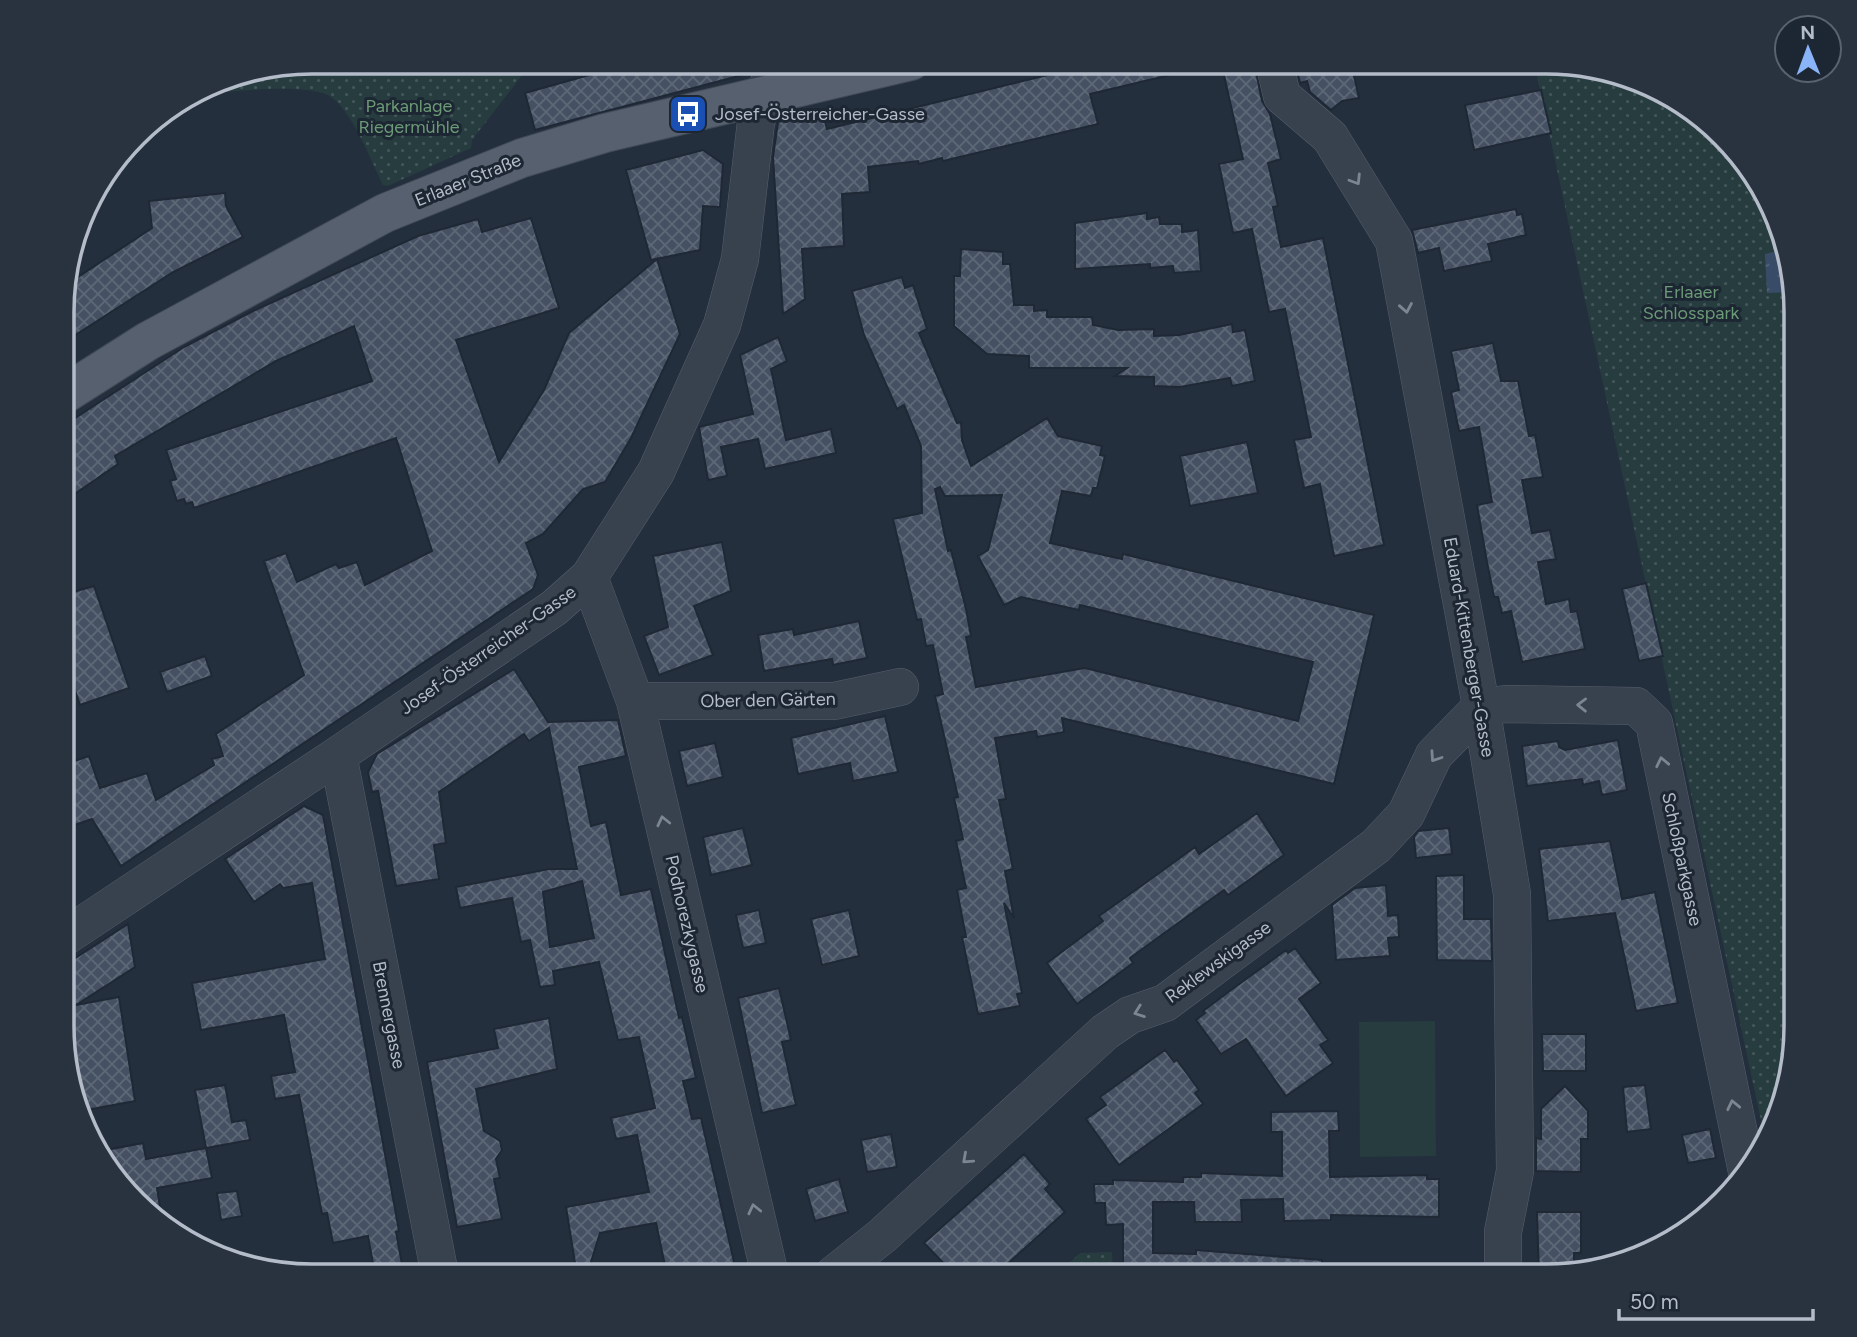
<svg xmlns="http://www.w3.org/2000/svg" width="1857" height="1337" font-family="Figtree,sans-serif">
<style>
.grass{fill:#263c3f}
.park{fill:url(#park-dots)}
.water{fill:url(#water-ripples)}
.building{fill:url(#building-cross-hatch);stroke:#1f2835;stroke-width:2;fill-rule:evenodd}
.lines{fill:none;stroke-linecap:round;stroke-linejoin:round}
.minor-casing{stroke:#565f6c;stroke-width:38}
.major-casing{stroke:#414a57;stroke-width:40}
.minor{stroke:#38414e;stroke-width:37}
.major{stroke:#56606e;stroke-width:38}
.oneway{stroke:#7c8592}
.labels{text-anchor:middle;stroke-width:6;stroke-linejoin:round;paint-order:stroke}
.park-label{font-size:18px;fill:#6b9a76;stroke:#1d2633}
.poi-label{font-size:18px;fill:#b4bcc9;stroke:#1d2633;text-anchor:start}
.street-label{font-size:18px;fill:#b4bcc9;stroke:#1d2633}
.rim{fill:none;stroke:#b4bcc9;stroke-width:3.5}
</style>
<defs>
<pattern id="park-dots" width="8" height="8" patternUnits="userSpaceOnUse" patternTransform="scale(1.75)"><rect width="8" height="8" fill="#263c3f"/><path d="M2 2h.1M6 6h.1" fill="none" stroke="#435659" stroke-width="1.8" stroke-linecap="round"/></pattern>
<pattern id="water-ripples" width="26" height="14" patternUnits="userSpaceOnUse" patternTransform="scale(1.75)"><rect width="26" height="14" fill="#394c67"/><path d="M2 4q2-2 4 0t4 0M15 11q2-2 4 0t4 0" fill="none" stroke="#53647b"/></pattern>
<pattern id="building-cross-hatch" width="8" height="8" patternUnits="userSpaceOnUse" patternTransform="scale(1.75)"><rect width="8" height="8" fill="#455162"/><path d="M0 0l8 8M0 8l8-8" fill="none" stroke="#5d6877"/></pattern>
</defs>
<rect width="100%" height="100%" fill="#242f3e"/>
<path class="grass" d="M1435,1021L1436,1156L1360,1157L1359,1022Z"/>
<path class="park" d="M312,61H533L472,140L471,148L388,186L383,185C371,161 353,112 331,97C308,81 221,93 192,95L216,80Z
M1534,62H1561L1641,80L1698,113L1770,200L1795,296V1041L1782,1106L1765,1139Z
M1112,1252L1113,1276H1055L1080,1253Z"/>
<path class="water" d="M1783,250L1794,292L1767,293L1765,254Z"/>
<path class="building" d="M613,61H754L750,73L535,130L525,93L614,68Z
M1083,62H1190L1191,70L1090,94L1098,124L943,161L942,158L919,164L918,161L868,167L870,192L842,194L844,246L802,249L805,299L783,314L773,157L778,122L822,110L827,129L1084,66Z
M1221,62H1254L1262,101L1270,114L1281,159L1268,163L1278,206L1273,207L1281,247L1323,238L1384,545L1334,556L1320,484L1304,488L1294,440L1311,437L1285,309L1269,312L1252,229L1233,233L1219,164L1243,159Z
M1295,62H1355L1356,70L1353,71L1359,98L1342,101L1331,110L1310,92L1307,81L1300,83Z
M1541,90L1551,133L1474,150L1465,105Z
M703,150L723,164L720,207L703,206L700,250L651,260L626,170Z
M225,193L226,206L243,237L173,272L63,343V287L152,228L149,201Z
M1516,209L1517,215L1522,214L1526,235L1488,244L1492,261L1444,271L1439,248L1418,253L1412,230Z
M1147,213V219L1159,217L1160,224H1182V232L1198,230L1201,271L1174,273L1173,266L1150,268V264L1075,269V223Z
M531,218L559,308L456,340L499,462L544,390L569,333L657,259L680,334L631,438L605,482L583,489L543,534L526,543L538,575L533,589L121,866L92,819L63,829V765L89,756L100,788L147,773L156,800L214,765L212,759L223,756L216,734L304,675L264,561L286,553L297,582L336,564L339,568L357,562L365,585L432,551L396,438L194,508L192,502L186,504L184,499L177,501L170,481L176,479L166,450L372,381L354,326L276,361L115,456L118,464L63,502V426L184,347L253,311L418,236L478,219L482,232Z
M961,249L1003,252V264H1010L1014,305H1034V311L1047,310V317H1092L1093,325L1118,330L1154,329V336L1179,335L1232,324L1233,332L1245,330L1255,381L1232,386L1230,378L1180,387L1154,386V377L1115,376L1127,368H1029V356L987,354L954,326V276H960Z
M902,277L905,288L913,285L927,329L919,333L957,423L961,422L962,440L971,466L1047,418L1058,436L1102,446L1100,455L1105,456L1097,488H1093L1091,496L1062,491L1050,543L1122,559L1123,554L1374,615L1334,784L1062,718L1064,732L1037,737L1036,731L995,738L1006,799L999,800L1013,869L1005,871L1014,918L1004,903L1022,993L1017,994L1020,1006L978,1014L962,937H966L957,890L966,888L956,841L963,839L954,798L958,797L935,696L943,694L933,645L926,646L921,619L917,620L893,519L922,513L921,446L904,405L897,409L864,335L852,291ZM940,487L945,496L1002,495L988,550L978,556L1004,605L1021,597L1079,610L1080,605L1313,662L1298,721L1085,668L976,687L966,637L971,636L966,609L951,550L948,551L935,489Z
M778,337L787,361L771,369L786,440L831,429L836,453L765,469L758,439L721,447L727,476L708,480L699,427L753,414L740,355Z
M1493,343L1501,381H1518L1529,436L1535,435L1543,477L1522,480L1532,533L1550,530L1556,559L1538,562L1546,604L1569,599L1571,612L1577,611L1585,649L1522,662L1511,611L1502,613L1498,597H1494L1487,562L1477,505L1492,502L1479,427L1459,431L1451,392L1459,390L1451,351Z
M1247,442L1258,493L1190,506L1180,456Z
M722,542L731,591L694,606L713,655L659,675L644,636L668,627L653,556Z
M1646,583L1663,656L1639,661L1622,589Z
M94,586L129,688L80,705L63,656V595Z
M859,621L867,658L833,665L832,659L764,671L758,635L793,629L794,635Z
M205,656L212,676L167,692L160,672Z
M514,669L548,722L618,720L626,756L579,767L591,826L606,822L621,895L651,889L679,1018L682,1017L696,1078L683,1081L692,1119L701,1118L737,1275H667L656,1223L600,1233L587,1275H577L566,1207L649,1192L637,1135L616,1139L611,1118L655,1108L639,1037L618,1040L599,962L553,971L555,985L540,987L530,940L521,942L512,898L460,908L456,887L549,869H577L549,728L529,741L524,734L439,792L446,843L434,845L439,879L396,886L378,791L372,792L368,772L377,754ZM582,881L594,938L550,947L543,892Z
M885,716L898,772L853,781L850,763L798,774L791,738Z
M1618,740L1627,790L1602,795L1599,781L1583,785L1582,779L1527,786L1522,746L1558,741L1559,747L1565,750Z
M715,743L723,777L687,786L679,751Z
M304,806L323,815L399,1231L396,1232L404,1275H375L368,1236L333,1243L327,1213L322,1214L299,1095L275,1099L271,1076L295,1072L284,1015L201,1030L192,983L325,959L312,883L283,888L280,884L254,902L225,859Z
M1257,813L1284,855L1228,895L1224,890L1203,905L1130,958L1133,963L1077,1004L1047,963L1103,921L1099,916L1144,884L1195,847L1199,854Z
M743,828L752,865L711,875L703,837Z
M1449,828L1452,854L1416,858L1414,837L1418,831Z
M1610,841L1622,899L1655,892L1678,1003L1636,1011L1615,913L1548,921L1539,849Z
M1464,875V919H1491L1492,961L1437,960L1436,876Z
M1386,885L1388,916L1398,915L1399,937L1388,938L1390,956L1336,960L1332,905L1355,888Z
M759,910L766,943L743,948L736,915Z
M849,910L859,956L822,965L811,919Z
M128,924L135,967L76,1005L119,997L135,1101L81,1111L63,1058V966Z
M1295,948L1321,983L1299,999L1328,1040L1320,1045L1333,1063L1286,1096L1246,1039L1221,1054L1196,1020L1205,1013L1203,1011L1231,990L1286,950L1288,953Z
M779,988L791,1040L782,1042L796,1105L762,1113L738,998Z
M549,1018L557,1069L476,1089L484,1131L500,1141L502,1150L496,1159L500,1178L494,1179L502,1219L457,1227L427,1062L498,1048L494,1029Z
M1542,1034H1586V1071H1543Z
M1165,1050L1174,1062L1177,1060L1199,1090L1195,1093L1203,1104L1119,1165L1086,1119L1106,1105L1100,1097Z
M225,1085L232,1122L246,1120L250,1140L206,1148L195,1090Z
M1645,1085L1651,1129L1627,1132L1623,1087Z
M1565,1086L1588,1111V1139H1581V1172L1536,1171V1138L1541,1139V1109Z
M1338,1111L1339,1131H1329L1330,1177L1427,1175V1179H1439V1217L1331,1215V1220L1284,1221L1283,1199L1241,1200L1242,1222H1195L1194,1202H1153V1253L1196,1254V1250L1322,1260V1276H1123V1224L1106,1225L1105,1203H1095L1094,1184H1113V1180L1183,1182V1177H1201V1173L1282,1176V1132H1271V1112Z
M1710,1129L1716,1158L1688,1163L1682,1135Z
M891,1134L897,1167L867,1172L861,1140Z
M143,1143L146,1159L206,1148L212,1178L157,1188L163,1226L96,1152Z
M1024,1154L1050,1184L1045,1189L1065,1212L994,1276H956L924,1243Z
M839,1179L848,1212L815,1221L806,1189Z
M237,1191L242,1216L221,1220L217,1193Z
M1537,1212H1581V1253H1574V1269L1539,1276Z"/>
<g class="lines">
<defs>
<path id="minor" d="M1274,62L1282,96L1330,137L1394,241L1479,695L1512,894L1515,1171L1503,1232V1276
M589,577L635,701L770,1275
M635,701H834L900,687
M1481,707L1506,704L1636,706L1654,723L1747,1172
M338,755L440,1275
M63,938L338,755L554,608L589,577L656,472L722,325L740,259L756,122L776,61
M833,1275L882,1236L1105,1032L1130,1015L1165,1003L1376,846L1406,814L1434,755L1481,707"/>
<path id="major" d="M63,395L148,341L385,213L522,158L605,133L911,61"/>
</defs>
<use href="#minor" class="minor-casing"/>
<use href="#major" class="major-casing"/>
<use href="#minor" class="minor"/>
<use href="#major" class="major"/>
</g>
<defs><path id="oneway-chevron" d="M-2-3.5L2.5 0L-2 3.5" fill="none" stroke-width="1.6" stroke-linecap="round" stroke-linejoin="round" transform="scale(1.75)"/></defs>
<g class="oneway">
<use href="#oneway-chevron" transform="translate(1356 180) rotate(58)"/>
<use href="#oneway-chevron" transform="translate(1406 308) rotate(80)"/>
<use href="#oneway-chevron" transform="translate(1582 705) rotate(-179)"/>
<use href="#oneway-chevron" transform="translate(1435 757) rotate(124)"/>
<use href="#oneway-chevron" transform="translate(1662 762) rotate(-102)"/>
<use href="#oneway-chevron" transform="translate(663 821) rotate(-103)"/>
<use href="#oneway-chevron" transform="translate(1139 1012) rotate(160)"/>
<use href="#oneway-chevron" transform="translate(1733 1105) rotate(-102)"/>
<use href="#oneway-chevron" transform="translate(967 1159) rotate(138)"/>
<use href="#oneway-chevron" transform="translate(754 1209) rotate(-103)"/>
</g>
<defs>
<symbol id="bus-square" viewBox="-11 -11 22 22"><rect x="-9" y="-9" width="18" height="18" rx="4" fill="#1a4fb4" stroke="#1d2633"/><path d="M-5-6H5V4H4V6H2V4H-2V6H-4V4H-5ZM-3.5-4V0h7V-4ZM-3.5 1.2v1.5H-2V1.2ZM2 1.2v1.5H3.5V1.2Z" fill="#fff"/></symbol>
</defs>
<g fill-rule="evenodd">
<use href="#bus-square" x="666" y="92" width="44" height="44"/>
</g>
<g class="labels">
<g class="park-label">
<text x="409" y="112">Parkanlage<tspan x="409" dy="21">Riegermühle</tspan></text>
<text x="1691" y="298">Erlaaer<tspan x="1691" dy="21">Schlosspark</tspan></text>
</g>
<g class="poi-label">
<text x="715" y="120">Josef-Österreicher-Gasse</text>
</g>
<g class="street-label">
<text transform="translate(468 180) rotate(-22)" y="6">Erlaaer Straße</text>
<text transform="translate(1469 647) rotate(80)" y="6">Eduard-Kittenberger-Gasse</text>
<text transform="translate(488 650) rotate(-35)" y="6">Josef-Österreicher-Gasse</text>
<text transform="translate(768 700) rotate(-1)" y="6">Ober den Gärten</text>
<text transform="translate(1682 859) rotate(78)" y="6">Schloßparkgasse</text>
<text transform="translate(687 924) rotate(77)" y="6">Podhorezkygasse</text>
<text transform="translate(1218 962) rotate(-36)" y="6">Reklewskigasse</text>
<text transform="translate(389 1015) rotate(79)" y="6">Brennergasse</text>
</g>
</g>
<path d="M0 0H1857V1337H0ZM312 74H1546A238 238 0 0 1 1784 312V1026A238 238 0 0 1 1546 1264H312A238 238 0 0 1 74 1026V312A238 238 0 0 1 312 74Z" fill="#29323f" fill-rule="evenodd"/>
<path class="rim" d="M312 74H1546A238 238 0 0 1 1784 312V1026A238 238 0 0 1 1546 1264H312A238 238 0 0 1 74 1026V312A238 238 0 0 1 312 74Z"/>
<g transform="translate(1808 49) rotate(359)"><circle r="33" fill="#1d2633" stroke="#59626f" stroke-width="2"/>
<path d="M0-5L12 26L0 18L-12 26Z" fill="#8ab4f8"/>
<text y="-10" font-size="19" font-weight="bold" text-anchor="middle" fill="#b4bcc9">N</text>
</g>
<path d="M1619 1309v10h194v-10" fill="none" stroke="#b4bcc9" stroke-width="3.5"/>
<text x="1630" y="1309" font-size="21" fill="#b4bcc9" stroke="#1d2633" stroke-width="5" paint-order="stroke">50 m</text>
</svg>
